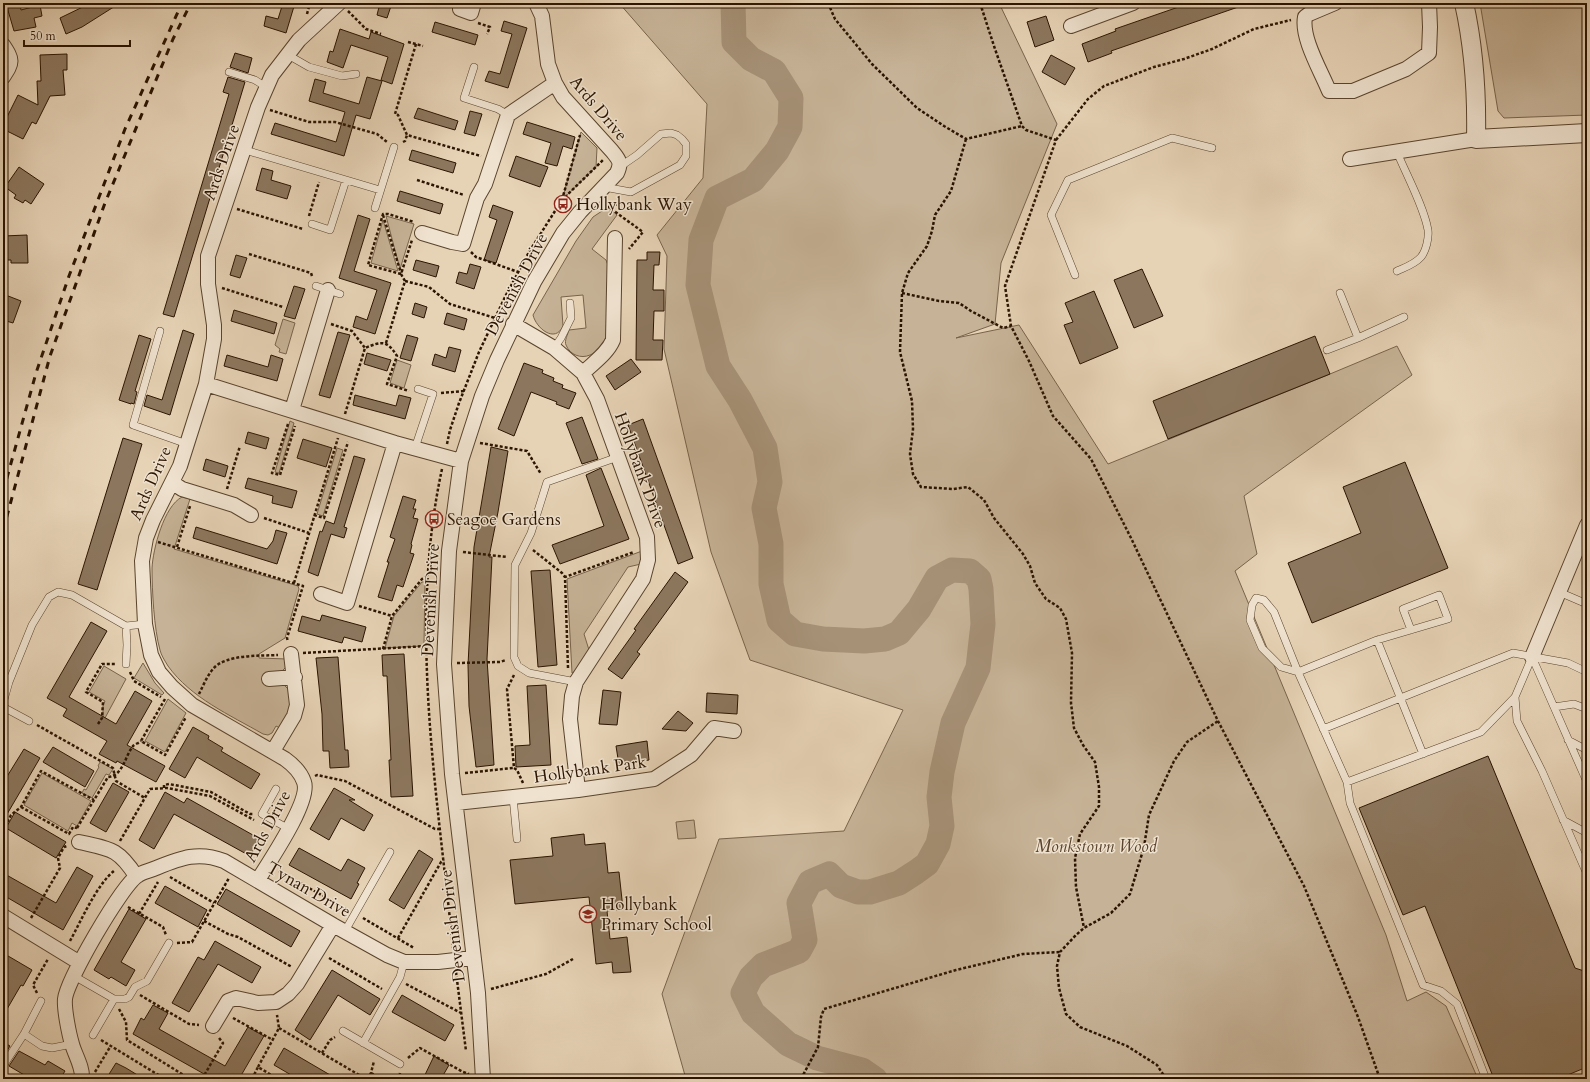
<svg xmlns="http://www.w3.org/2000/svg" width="1590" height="1082" font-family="Cardo,serif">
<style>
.green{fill:#c6b296;stroke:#78634b}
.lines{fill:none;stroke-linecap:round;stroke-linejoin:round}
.river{stroke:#a69177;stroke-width:25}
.building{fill:#8c775e;stroke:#2b1400}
.service-casing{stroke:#5a442d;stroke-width:8}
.minor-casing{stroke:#5a442d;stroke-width:16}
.tertiary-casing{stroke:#5a442d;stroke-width:20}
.path{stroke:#2b1400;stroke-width:2.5;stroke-dasharray:3 2;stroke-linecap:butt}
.service{stroke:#efe2cf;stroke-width:7}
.minor{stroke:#efe2cf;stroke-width:14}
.tertiary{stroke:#efe2cf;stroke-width:18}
.rail{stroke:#2b1400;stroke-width:3;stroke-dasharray:7 7;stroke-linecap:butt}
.labels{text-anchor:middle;stroke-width:3;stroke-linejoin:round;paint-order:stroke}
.street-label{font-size:17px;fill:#2b1400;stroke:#efe2cf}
.poi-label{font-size:17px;fill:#2b1400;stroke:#efe2cf;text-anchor:start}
.park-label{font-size:17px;font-style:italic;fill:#5a432d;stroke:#efe2cf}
</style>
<rect width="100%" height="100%" fill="#e6d2b5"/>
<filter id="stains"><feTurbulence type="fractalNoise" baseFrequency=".005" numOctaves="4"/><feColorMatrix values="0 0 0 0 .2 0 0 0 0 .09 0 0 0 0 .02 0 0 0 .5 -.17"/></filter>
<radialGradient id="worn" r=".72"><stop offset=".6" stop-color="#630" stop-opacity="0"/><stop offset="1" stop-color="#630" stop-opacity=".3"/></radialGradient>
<path class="green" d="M619,3H999L1057,124L1001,263L995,324L956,338L1019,325L1108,464L1330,374L1397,346L1412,375L1244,496L1257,554L1235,571L1386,935L1407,1001L1426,992L1446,1006L1478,1079H686L662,994L719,839L844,831L903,710L750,660L711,552L664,349L667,256L657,235L703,178L707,104Z
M1480,3H1587V115L1504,118L1498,111Z
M581,132L597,148L596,167L562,200Z
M609,208L617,215L592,249L606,260L609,268L607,340C602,345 596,353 590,355C581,359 570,355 566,345C564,341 568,334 569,330L586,328L583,295L561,297L563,326C555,344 536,328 533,315L576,241L593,217L602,211Z
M386,216L414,224L400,269Z
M383,220L398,271L371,263Z
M283,319L295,323L286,354L279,352L280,349L275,345Z
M397,360L411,365L404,388L390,383Z
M290,421L294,423L279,473L275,472Z
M337,448L343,450L323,516L317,514Z
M182,497L190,499L174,549L298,586L299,589L285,638L259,654V658L287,659V666L281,672L265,673L266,684H283L289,690L291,708L280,728L276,726L272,733L268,735L263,734C230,715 191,698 168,666C165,661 161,655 160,650C154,629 152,590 152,568C153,549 164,506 182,497Z
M642,551L641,564L628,567L584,634L589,650L576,671L572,673L567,579Z
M422,582H425L424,643L422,646L385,648L394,616Z
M143,663L155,683L164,693L162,695L134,678Z
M104,666L126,679L105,718L103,717V706L105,701L89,692Z
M168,699L186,713L165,752L145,741Z
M100,762L113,769L109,775L106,774L92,798L82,793L84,789L86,790L99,767L98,766Z
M42,773L91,801L77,826L72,823L68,831L24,805Z
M694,820L696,838L678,839L676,822Z"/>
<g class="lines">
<path class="river" d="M733,3L734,42L751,59L774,71L791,98L790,127L777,151L753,180L717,198L701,240L698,285L718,366L740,400L765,448L770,482L764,508L771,544V584L779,620L795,634L823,639L864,641L885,639L899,633L919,609L937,578L952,570L970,571L979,579L981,589L983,624L978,668L953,723L942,772L939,797L942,826L938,844L927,864L916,872L899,883L870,892H858L841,886L829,874L810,882L799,903L805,940L799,951L763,965L751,977L743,993L753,1013L788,1044L817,1058L862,1070L875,1079"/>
</g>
<path class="building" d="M91,3H120L82,27L66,34L60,18Z
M283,3H295L286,33L264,26L266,16L278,19Z
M380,3H392L387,18L377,15Z
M1190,3H1244V5L1111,51L1112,53L1088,62L1082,44L1116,31L1115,29Z
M20,4L21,10L40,5L42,16L34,18L36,27L14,31L7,7Z
M1046,16L1054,40L1035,47L1027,22Z
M504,21L527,28L508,88L485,81L489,71L500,74L512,34L501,31Z
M435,22L478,35L475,45L432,32Z
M340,29L369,39L371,32L404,44L392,84L381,80L388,57L351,45L343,68L327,62L330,51L333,52Z
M235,53L252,58L248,73L230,67Z
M67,54V70H63L65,95L50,96L36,124L32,122L23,139L3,129V125L18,95L38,105L37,81H41L40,55Z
M1051,55L1075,68L1065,85L1042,72Z
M228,77L245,82L174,317L163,314L229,94L223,92Z
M367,77L382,81L370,119L356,115L344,156L271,134L275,123L336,142L345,112L309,101L315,79L326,82L323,93L359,104Z
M418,108L458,121L455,130L414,118Z
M470,111L482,114L475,136L464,133Z
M527,122L575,137L572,149L563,146L557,166L545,163L551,143L523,134Z
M412,150L456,163L453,173L409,160Z
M516,156L548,167L540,187L509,176Z
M19,167L44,184L31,204L25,200L23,203L14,198L16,195L5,187Z
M262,168L273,171L271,180L291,186L287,199L256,190Z
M400,191L443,204L440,214L397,201Z
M493,205L513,212L496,263L484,260L497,220L489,217Z
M358,215L370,219L354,271L391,283L375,334L353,327L356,316L367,320L377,290L339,278Z
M27,235L28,263H11V260H3V236Z
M647,252H660L659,265H654L653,290H664V311H654L653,340H663L662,360H636L637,260H647Z
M236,255L247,258L240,278L230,275Z
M416,260L439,266L436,277L413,270Z
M470,264L481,267L474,289L456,283L459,272L467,274Z
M1142,269L1163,316L1134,328L1114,280Z
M294,286L305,289L295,319L284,316Z
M1094,291L1118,348L1080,364L1064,325L1073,322L1065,303Z
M3,294L21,301L13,323L3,320Z
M415,303L427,307L424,318L412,314Z
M234,310L277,323L274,334L231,321Z
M447,313L467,319L464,330L444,324Z
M183,330L194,334L170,415L144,406L147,395L162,400Z
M338,332L350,335L330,398L319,395Z
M139,335L151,339L135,391L137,392L134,404L131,403V404L119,400Z
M407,335L418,338L411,361L400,358Z
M1315,336L1330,374L1168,439L1153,401Z
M449,347L461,350L455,372L432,365L435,354L446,358Z
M367,353L391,360L387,371L364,364Z
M227,355L268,367L271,355L283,359L277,381L224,366Z
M631,359L641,372L615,390L606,376Z
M524,363L543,370L542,373L554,378L553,381L563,385L562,388L576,393L569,409L556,404L557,402L531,392L514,436L498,429Z
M355,395L396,406L399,395L411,398L405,419L353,405Z
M582,417L598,459L582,464L566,423Z
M643,419L693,558L678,564L628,425Z
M248,432L269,438L266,449L245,443Z
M123,438L142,444L97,590L78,584Z
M303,439L332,448L326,467L297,458Z
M491,447L508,451L498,512L489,557H492L487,659L494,765L476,767L469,706L468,665L474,547Z
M354,456L365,459L344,527L347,528L344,538L331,534L318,576L308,572L320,531L322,532L326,521L334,524Z
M206,459L228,466L225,477L203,470Z
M1405,462L1448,568L1312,623L1288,563L1361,533L1343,487Z
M601,468L629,539L560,564L552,545L604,526L586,475Z
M248,478L297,491L292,508L272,503L273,496L245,488Z
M403,496L416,500L413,509H416L413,518L418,519L411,544L412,545L410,553L414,554L403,587L397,585L392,601L378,597L389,562H387L395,539L390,537Z
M196,527L267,549L273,541L276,530L287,533L277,564L193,538Z
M550,570L557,665L538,667L531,571Z
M675,572L688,582L637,652L640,654L622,679L608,669L636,630L634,629Z
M322,615L366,627L362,642L344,637L342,643L298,631L302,616L320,621Z
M91,622L107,631L69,697L116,724L135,691L152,701L127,745L165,766L156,782L117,761L116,763L99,754L107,741L63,716L67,709L47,698Z
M404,654L413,796L391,797L389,760H391L387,676H383L382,655Z
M338,657L345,750H348L349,767L330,768L329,751H323L322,714L316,658Z
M546,685L551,765L516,767L515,746L530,745L527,686Z
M603,690L621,692L617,725L599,724Z
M707,693L738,695L737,714L706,712Z
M678,711L693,723L686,731L662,729Z
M193,727L209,736L208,739L223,748L221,751L260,774L251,789L197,757L185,778L169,769Z
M647,741L649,760L619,765L616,746Z
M53,747L94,771L85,787L43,762Z
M24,749L40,758L3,821V783Z
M1488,756L1575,968L1587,972V1067L1558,1079H1494L1425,906L1403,915L1359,808Z
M113,783L129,792L106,832L90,823Z
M334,788L355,800H349L373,815L364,831L341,818L329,840L310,829Z
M165,792L184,803L187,798L260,839L250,856L174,814L154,849L139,840Z
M15,812L66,842L56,858L6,828Z
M584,834L585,845L605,843L608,873L619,872L623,909L607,911L610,939L627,937L631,972L613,973L612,962L596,964L589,897L515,904L510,860L553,856L551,838Z
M299,848L341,871L348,859L365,868L357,883L359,884L351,899L289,865Z
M419,850L433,859L404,909L389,900Z
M77,867L93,876L63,930L3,895V873L56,903Z
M165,886L207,910L198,927L155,903Z
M226,889L300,931L291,947L217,904Z
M129,909L146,919L121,962L135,970L126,986L111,977L109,979L94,970Z
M215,941L261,967L252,983L218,964L189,1012L172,1003L198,957L204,960Z
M3,953L32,970L23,986L21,985L3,1016Z
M332,970L380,999L370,1015L338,995L310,1040L295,1030Z
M402,995L454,1025L445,1041L392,1012Z
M153,1005L168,1013L159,1029L225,1066L248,1027L264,1036L239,1079H213L133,1034L141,1018L144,1020Z
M3,1042L10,1046L3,1057Z
M284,1048L337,1079H298L274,1065Z
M19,1051L45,1065L48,1061L65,1071L60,1079H31L9,1066Z
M434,1056L449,1065L441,1079H423Z
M116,1063L126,1068L144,1079H106Z"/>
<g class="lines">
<defs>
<path id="service" d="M288,55L309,67L342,76L356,74
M474,67L464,98L498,109L508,115
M229,72L255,80L266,87
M245,150L380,190
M1397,152C1406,174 1424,207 1428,230C1429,238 1426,251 1421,257C1415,264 1406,267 1397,271
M604,187L631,192L680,165L686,156V144L682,139L677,135L671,133L661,134L637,155L621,166
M375,208L394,147
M312,224L330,230L346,180
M1075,275L1051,215L1068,180L1172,138L1212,148
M316,286L340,294
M1340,293L1358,338L1404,317
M160,331L133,425L187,444
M554,348L561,338L571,318L570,303
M1327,350L1358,338
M415,448L433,394L418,389
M1559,592L1587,604
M1256,598L1264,600L1274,612L1298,672L1281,667L1262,648L1250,620L1252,605Z
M1411,630L1403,609L1439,595L1448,619L1377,640L1298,672L1347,782L1481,732L1515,697L1532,657
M1377,640L1423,754
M1532,657L1587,782
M126,664L127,645L126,626
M576,682L529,673L518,666L514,657L515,565L531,533L547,482L618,457
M1515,697L1517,721L1542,771L1587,874
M3,703L9,682L32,625L49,597L58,592L72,595L126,626L145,624
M3,707L29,721
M1554,707L1574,704L1587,709
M1323,729L1513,653L1568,663L1587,672
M1568,740L1587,750
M1347,782L1350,803L1423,985L1441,991L1457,1004L1486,1079
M276,789L262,814L289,829
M513,797L517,839
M1563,820L1587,833
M345,931L390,852
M74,976L114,999H125L129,997L135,987L147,981L169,943
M343,1031L400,1064
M24,1034L42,1046L52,1048L72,1044
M93,1035L114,999
M363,1043L400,977L404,962
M3,1066L24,1034L41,1001"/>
<path id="minor" d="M1335,3L1309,14L1305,17C1301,38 1321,71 1329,91H1353L1406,69L1429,53L1430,27L1429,3
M460,9L471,13L474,3
M1071,26L1133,3
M3,45C13,60 13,62 3,77
M1350,159L1476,139
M422,233L452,242L463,244L477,198L485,184L508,115L555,83
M513,324L554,348L583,373L597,399L647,537L648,560L643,579L576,682L572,696L570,719L578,790
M583,373C593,363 607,354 613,340L615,238
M206,384L395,443L461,461
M292,410L328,290
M173,483L182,489L234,505L251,515
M321,594L347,603L395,443
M1532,657L1587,525
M269,679L295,677
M273,751L294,716L297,705L291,654
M456,803L578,790L654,779L691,755L714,728L734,731
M79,842C110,849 118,848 136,876
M258,880C269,862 311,801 304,782C301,773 292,764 285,759L192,705L172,687L159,672L151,655L145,624L142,561L146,538L153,520L180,466L206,384L214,339V325L208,284V256L258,107L272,75L299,40L339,3
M3,916L80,963
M213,1026L228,1001L236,998L258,1003L276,1002L288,994L297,984L333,925
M82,1079C83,1067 75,1055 72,1044C69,1034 64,1009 65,999C67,980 121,887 137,876C142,872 150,871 156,868C181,858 198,851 224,861L333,925L387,955L404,962H438L473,958
M483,1079L478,993L452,774L444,664L449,551L461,461L482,396L497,360L534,282L563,233L580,212L617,173C622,162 619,160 612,151L563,97L555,83L548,64L542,16L536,3"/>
<path id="tertiary" d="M1464,3C1474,48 1477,93 1476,139L1587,133"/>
</defs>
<use href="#service" class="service-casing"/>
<use href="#minor" class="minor-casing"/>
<use href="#tertiary" class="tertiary-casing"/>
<path class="path" d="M828,3L835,19L872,64L917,108L944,126L966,139L1022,126
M980,3L995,49L1022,126L1026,130L1056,140L1005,286L1011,326L1029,361L1053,416L1091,459L1131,538L1218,721L1304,886L1358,1017L1380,1079
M348,11L366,29L381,34
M307,14L310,3
M478,23L490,27L487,34
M408,42L423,46
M416,44L395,114L398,115L407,135L481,156
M270,110L309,122H335L377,134L387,142
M966,139L951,191L935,215L932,231L927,246L908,273L902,293L900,352L912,401L913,429L910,454L913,474L921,487L953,489L968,487L984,500L994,518L1023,554L1030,566L1035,583L1046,599L1060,608L1066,619L1072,653L1071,703L1074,728L1083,745L1095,762L1099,787V806L1080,834L1075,858L1076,887L1084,928
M1056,140L1088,99L1104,86L1154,67L1184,59L1212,49L1254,29L1291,20
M403,142L405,141L407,135
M417,180L464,195
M562,200L580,135
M605,206L620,204L623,201
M607,206L643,232L629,249
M237,209L303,229
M383,215L401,273
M309,216L319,182
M471,252L476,257L518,272
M249,254L311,273L312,276
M401,274L368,265L383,214H388L414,222
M405,281L429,287L450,304L495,318
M222,288L283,307
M902,293L939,301L959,303L971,311L1003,328L1011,326
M331,324L352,331L365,348
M386,343L405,281L401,274L412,240
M441,393L464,391
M345,414L365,348C382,341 387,340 397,356L387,384L409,391
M288,424L272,473L280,475L295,426
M480,443L527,451L541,474
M447,444L450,430L459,403L479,352L506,295L529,252L562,200L603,160
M442,469C408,626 437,790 453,948
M227,489L240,446
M314,515L324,518L348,442
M264,518L309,533
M158,542L303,586L287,638L288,642
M177,547L190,506
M533,550L562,573L565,577
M463,552L507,557
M294,583L338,438
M359,606L392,616
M383,649L392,616L422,579L428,575
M303,653L427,646
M457,663L500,662L506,660
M568,668L565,577L634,552
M130,672L134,681L161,697
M514,675L507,689L514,768L517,770L523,783
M199,694C203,686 207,676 213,669C225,654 261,656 278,655
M165,699L141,741L165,755L186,717
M98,724L102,718L103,702L86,692L102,664H116
M37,725L113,768L116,781L145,798
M465,773L513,768
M315,776L317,775L345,781L435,829H440
M164,788V785L169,784L211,792L250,814H253
M21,807L69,834L73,827L77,828
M77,828L108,777C123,776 125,756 133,746C135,744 139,743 141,741
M3,831L11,815L21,807L41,771L94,800
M120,841L150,789L167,788L210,796L254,820
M279,871L346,909
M170,877L214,903
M128,907L163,927L166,935
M139,914L158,882
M31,918L60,868L58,858L64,847L67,846
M363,918L414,948
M204,921L228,934L238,937L292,967
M398,938L441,862L444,860
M70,941C82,919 97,884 115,870
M177,943L192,942L229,878
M329,958L382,989
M456,972L466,1051
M406,984L461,1013
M491,989L546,974L573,959
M37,993L33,985L48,959
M140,995L189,1024L199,1025
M119,1009L126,1022L127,1040L190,1079
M233,1018L273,1040
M279,1028L366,1079
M101,1040L165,1079
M322,1053L330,1040L335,1037
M408,1058L420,1048L463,1072L469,1074
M258,1067L279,1028L277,1015
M95,1072L110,1047
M371,1073L382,1079
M202,1079L223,1043L219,1038
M252,1079L258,1067L278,1079
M367,1079L371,1073L374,1061
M399,1079L400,1073
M463,1079L468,1074
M801,1079L818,1047L821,1017L824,1009L956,970L1023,954L1060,952
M1166,1079L1157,1065L1127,1046L1080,1027L1066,1014L1059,988L1057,966L1060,952L1076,935L1084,928L1111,913L1130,894L1144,847L1149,815L1174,761L1187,742L1218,721"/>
<use href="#service" class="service"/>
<use href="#minor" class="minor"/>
<use href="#tertiary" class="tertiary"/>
<path class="rail" d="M3,492L36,373L69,276L125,129L182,3
M3,531L50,356L105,203L173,39L191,3"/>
</g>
<defs>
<symbol id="bus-ring" viewBox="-11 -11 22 22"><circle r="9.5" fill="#efe2cf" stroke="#8f2418" stroke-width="1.5"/><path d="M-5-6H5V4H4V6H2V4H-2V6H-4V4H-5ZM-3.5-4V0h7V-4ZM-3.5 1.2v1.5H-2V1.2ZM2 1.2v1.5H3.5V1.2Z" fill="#8f2418"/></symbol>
<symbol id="school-ring" viewBox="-11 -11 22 22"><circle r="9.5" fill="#efe2cf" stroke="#8f2418" stroke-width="1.5"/><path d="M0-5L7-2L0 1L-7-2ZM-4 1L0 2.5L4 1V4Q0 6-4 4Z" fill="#8f2418"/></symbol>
</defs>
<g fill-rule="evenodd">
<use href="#bus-ring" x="553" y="194" width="20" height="20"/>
<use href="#bus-ring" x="424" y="509" width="20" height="20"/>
<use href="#school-ring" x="578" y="904" width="20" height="20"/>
</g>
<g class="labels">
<g class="street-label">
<text transform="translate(599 108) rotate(50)" y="6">Ards Drive</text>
<text transform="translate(221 162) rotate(-71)" y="6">Ards Drive</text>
<text transform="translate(516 284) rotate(-62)" y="6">Devenish Drive</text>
<text transform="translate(641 470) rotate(70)" y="6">Hollybank Drive</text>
<text transform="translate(150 483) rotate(-66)" y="6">Ards Drive</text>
<text transform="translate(430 600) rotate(-87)" y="6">Devenish Drive</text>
<text transform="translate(590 769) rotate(-8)" y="6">Hollybank Park</text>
<text transform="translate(267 826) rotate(-62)" y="6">Ards Drive</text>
<text transform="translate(309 889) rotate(30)" y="6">Tynan Drive</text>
<text transform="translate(452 926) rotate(-97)" y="6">Devenish Drive</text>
</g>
<g class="poi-label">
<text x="576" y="210">Hollybank Way</text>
<text x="447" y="525">Seagoe Gardens</text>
<text x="601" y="910">Hollybank<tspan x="601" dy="20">Primary School</tspan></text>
</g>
<g class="park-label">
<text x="1096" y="852">Monkstown Wood</text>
</g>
</g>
<rect width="1590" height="1082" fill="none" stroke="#e6d2b5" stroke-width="16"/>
<rect x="4" y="4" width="1582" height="1074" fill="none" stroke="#2b1400" stroke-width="2"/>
<rect x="8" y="8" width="1574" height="1066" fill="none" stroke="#2b1400"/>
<path d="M24 40v6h106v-6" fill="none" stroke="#2b1400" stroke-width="2"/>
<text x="30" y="40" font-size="12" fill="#2b1400" stroke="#efe2cf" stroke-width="3" paint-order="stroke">50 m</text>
<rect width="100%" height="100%" filter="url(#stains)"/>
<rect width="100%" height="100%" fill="url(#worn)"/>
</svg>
